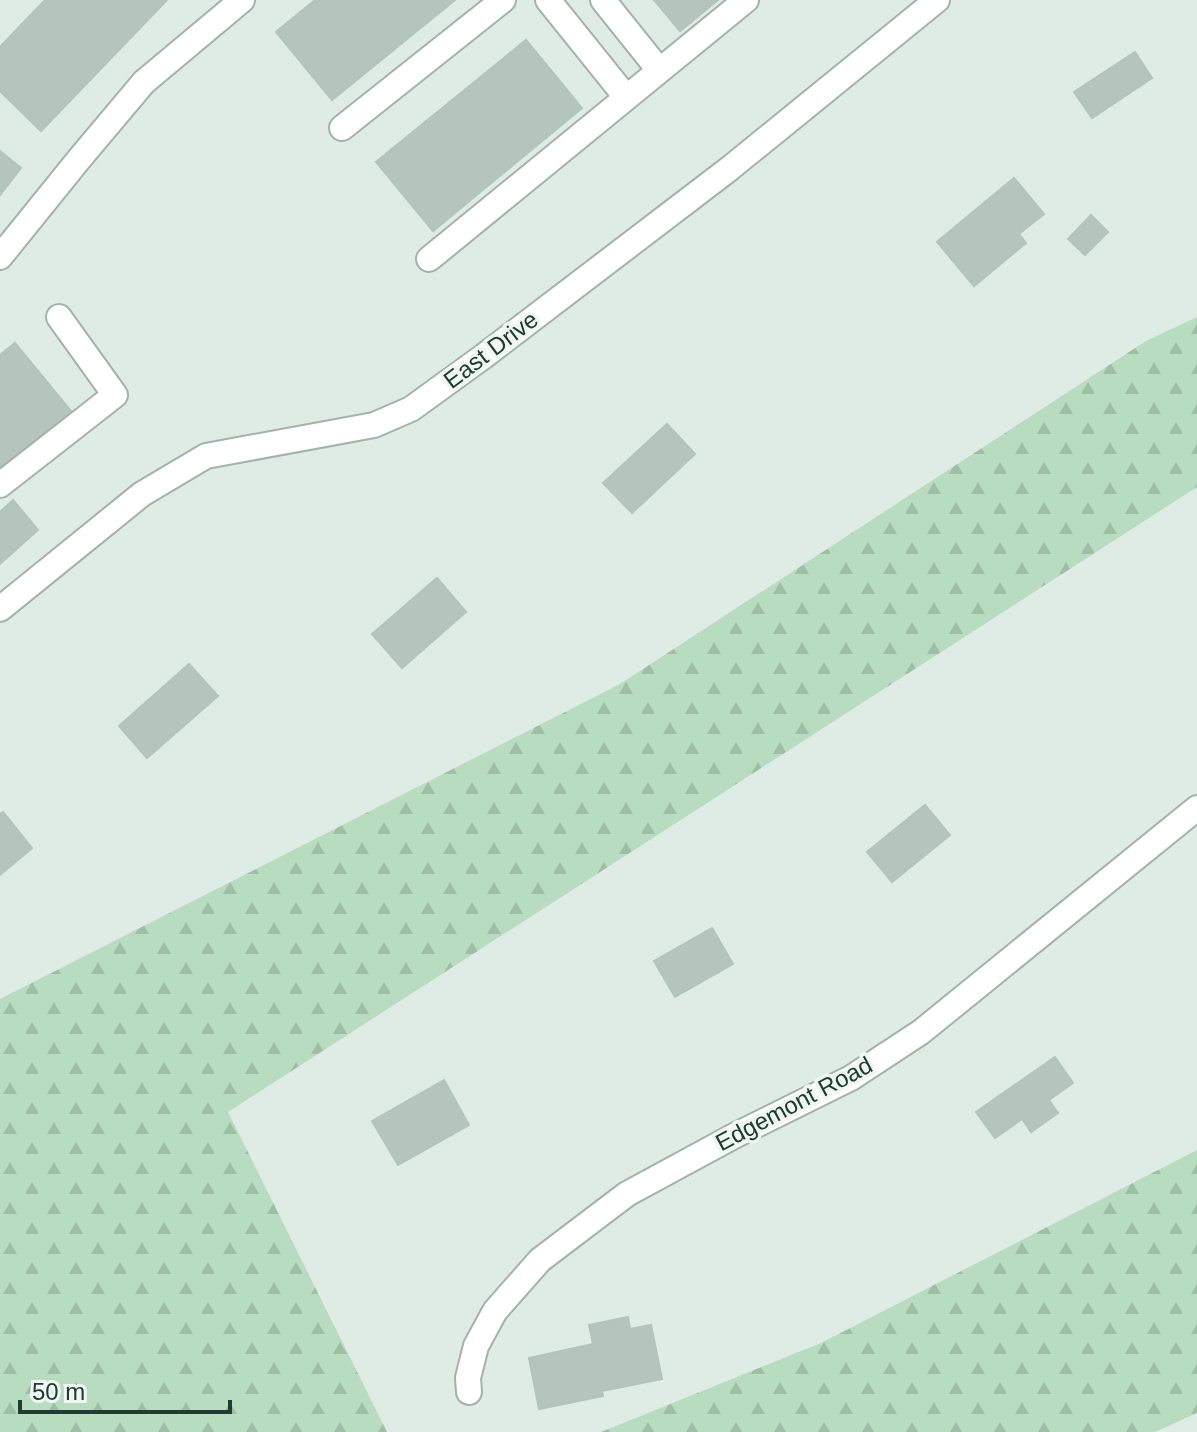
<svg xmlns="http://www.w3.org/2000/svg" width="1197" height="1432" font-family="Arial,sans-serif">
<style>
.forest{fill:url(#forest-firs)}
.building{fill:#b5c5bd;stroke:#b2c4bb;stroke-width:2}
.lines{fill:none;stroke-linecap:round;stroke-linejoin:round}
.minor-casing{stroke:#a2b3ac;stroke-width:28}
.minor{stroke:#fff;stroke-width:24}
.labels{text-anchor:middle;stroke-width:7;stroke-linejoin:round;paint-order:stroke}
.street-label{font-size:24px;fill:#203b32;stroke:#f0f7f3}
</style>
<defs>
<pattern id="forest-firs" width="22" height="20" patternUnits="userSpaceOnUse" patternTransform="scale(2)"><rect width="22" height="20" fill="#b8dcbf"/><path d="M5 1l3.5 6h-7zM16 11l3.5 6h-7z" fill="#9ebea5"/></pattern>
</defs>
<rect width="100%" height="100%" fill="#dfebe5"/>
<path class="forest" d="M1197,317V487L228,1112L387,1432H0V999L620,684L1146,341Z
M1197,1150V1413L1155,1432H601L821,1343Z"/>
<path class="building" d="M45,0H167L41,131L0,91V47Z
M315,0H455L332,100L276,32Z
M654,0H718L680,31Z
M526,40L582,108L433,231L376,162Z
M1135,52L1152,78L1092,118L1074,92Z
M0,151L21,168L0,195Z
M1014,178L1044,214L1019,234L1026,243L974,286L937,242Z
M1091,215L1108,232L1085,255L1068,239Z
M15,343L71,411L0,469V355Z
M667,424L695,454L632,513L603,483Z
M13,500L38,530L0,564V512Z
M437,578L466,612L402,668L372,634Z
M189,664L218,696L147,758L119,726Z
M925,805L950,835L892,882L867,852Z
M3,812L32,848L0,875V814Z
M712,928L733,964L675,997L654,961Z
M1055,1057L1073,1083L1049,1100L1058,1113L1031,1132L1022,1119L995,1138L976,1112Z
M444,1080L469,1125L398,1165L372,1121Z
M628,1317L630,1329L651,1325L662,1379L602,1391L603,1396L539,1409L529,1358L593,1344L589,1325Z"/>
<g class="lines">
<defs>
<path id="minor" d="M548,0L626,97
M603,0L659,70
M342,128L503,0
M0,257L80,158L144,82L242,0
M429,259L746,0
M0,485L115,395L59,317
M0,609L142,494L206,456L374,425L411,409L484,356L729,169L937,0
M469,1392L468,1378L476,1346L495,1311L540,1260L627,1194L734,1136L851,1078L921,1032L1197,808"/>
</defs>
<use href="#minor" class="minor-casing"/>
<use href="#minor" class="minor"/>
</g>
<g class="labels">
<g class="street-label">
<text transform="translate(491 350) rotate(-37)" y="8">East Drive</text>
<text transform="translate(794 1104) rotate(-28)" y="8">Edgemont Road</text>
</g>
</g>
<path d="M20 1400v12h210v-12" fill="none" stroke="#203b32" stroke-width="4"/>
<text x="32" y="1400" font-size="24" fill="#203b32" stroke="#f0f7f3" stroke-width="6" paint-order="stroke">50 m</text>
</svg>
